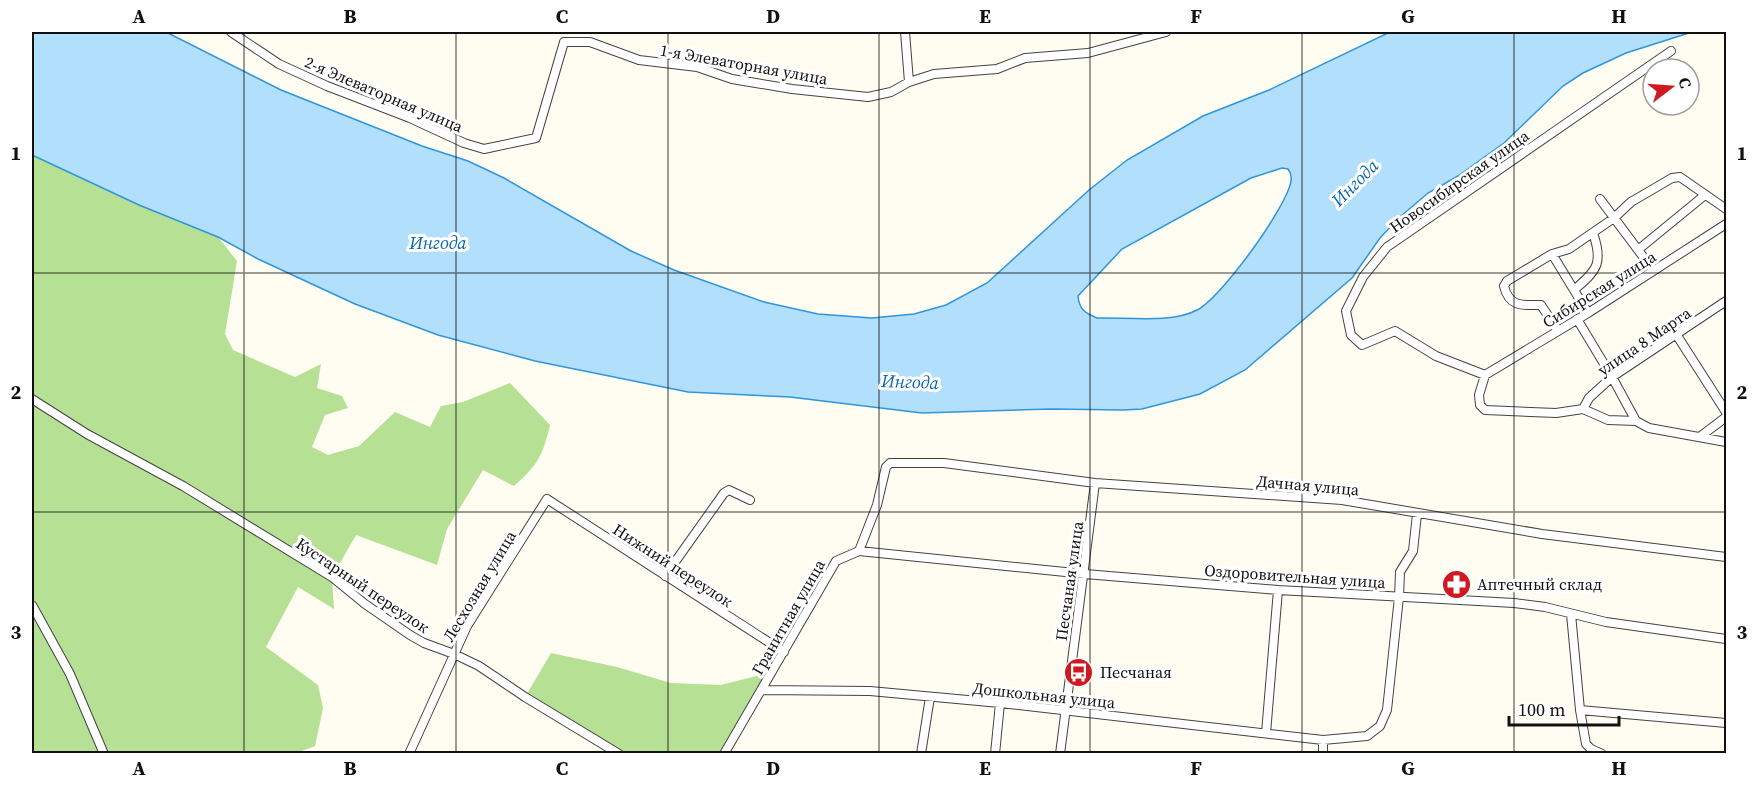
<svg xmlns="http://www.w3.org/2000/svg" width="1758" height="785" font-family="'Source Serif 4',serif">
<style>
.forest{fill:#b6e194}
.water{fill:#b1dffc;stroke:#3095db;stroke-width:1.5;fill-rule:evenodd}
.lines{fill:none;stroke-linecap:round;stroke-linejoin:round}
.minor-casing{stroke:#434343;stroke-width:10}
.minor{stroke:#fff;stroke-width:8}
.grid{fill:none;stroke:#101010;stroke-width:1.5;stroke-opacity:0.55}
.labels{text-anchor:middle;stroke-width:6;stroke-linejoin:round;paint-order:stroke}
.street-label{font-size:16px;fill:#101010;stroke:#fff}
.poi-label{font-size:16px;fill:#101010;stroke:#fff;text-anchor:start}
.water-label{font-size:18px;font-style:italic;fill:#0a66b0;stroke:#fff}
.neatline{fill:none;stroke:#101010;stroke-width:2}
.grid-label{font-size:20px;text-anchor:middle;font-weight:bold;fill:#101010}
</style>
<rect width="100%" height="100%" fill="#fffdf2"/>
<path class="forest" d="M32,155L139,205L218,237L237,261L225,334L233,350L295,377L321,364L317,388L342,396L348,408L325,415L312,447L328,455L359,446L395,412L430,427L441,406L463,402L510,383L550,425C543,455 538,465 514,486L483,470L447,529L437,565L356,535L332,577L334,609L298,587L266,647L318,685L323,708L315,746L294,754L32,753Z
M551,653L617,667L671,683L721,685L772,672L724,753H619L525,697Z"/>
<path class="water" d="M32,32H166L281,90L422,146L468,161L504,178L631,251L674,270L764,302L818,314L872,318L914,314L946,305L987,283L1089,190L1127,160L1203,116L1269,90L1390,32H1692L1626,53L1583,73L1563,86L1504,143L1458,176L1428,193L1400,217L1380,238L1352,278L1245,370L1200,394L1142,409L1123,410L1051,409L922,413L790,397L688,392L535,361L438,335L355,304L258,259L218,237L139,205L32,155ZM1282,168L1288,169C1291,173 1292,176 1291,181C1287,207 1221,298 1197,310C1171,324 1126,317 1097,318C1085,313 1079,309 1078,296L1122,249L1251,178Z"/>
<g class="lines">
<defs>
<path id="minor" d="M231,32L279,64L327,86L410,118L464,143L484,149L536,138L564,42H590L639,60L697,67L732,79L792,89L868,97L891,92L909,82L934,74L997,69L1025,58L1088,53L1166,32
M905,32L909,82
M1600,199L1653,270
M1639,249L1705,195
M1552,254L1588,313
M1575,289C1598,270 1603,262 1593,233
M1577,319L1612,377L1636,421L1649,428L1726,442
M1558,331L1541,305C1524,305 1509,308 1504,286L1507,281L1552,254L1569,249L1614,218L1631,202L1672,178L1680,177L1726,209
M1676,334L1726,412
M1485,375L1588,313L1726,224
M32,399L87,434L183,486L332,577L365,604L410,635L424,643L454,654L479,666L525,697L619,754
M1583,409L1589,398L1612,377L1726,301
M1636,421L1608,420L1583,409L1556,413L1485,410L1480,405L1479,395L1485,375L1436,356L1395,331L1362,345L1351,335L1346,311L1363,277L1387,247L1671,51
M1701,436L1726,417
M859,551L1085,574L1278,590L1514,603L1545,607L1606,622L1726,639
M665,576L724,493L729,490L750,500
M32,605L70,674L104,754
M1571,614L1580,710L1586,744L1591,749L1602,754
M762,690L870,691L1000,703L1323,740L1367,736L1380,726L1387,710L1399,597L1400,572L1413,551L1417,514
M1580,710L1726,723
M1266,733L1278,590
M409,754L467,626L547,499L784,652
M724,754L836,561L859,551L877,505L886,467L890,463H944L1095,483L1342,500L1542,534L1726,557
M921,754L930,697
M995,754L1000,703
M1060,754L1095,483
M1323,754V740"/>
</defs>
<use href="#minor" class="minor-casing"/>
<use href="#minor" class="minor"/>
</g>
<path class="grid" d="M244,32V754M456,32V754M668,32V754M879,32V754M1090,32V754M1302,32V754M1514,32V754M32,273H1726M32,512H1726"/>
<defs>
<symbol id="pharmacy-disc" viewBox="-11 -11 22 22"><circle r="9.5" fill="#cf181f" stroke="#fff"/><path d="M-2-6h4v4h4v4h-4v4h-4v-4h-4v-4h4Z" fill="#fff"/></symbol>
<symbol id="bus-disc" viewBox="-11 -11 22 22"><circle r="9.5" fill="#cf181f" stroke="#fff"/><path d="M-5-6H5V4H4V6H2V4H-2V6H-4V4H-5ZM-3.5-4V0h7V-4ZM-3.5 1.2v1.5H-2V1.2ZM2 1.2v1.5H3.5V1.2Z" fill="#fff"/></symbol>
</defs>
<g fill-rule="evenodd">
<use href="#pharmacy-disc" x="1440" y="568" width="33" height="33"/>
<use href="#bus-disc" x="1062" y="656" width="33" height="33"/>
</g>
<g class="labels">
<g class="street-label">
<text transform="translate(744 64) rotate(10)" y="6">1-я Элеваторная улица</text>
<text transform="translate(384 94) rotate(23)" y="6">2-я Элеваторная улица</text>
<text transform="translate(1459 181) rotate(-35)" y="6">Новосибирская улица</text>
<text transform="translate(1599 289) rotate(-32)" y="6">Сибирская улица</text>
<text transform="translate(1644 341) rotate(-34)" y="6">улица 8 Марта</text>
<text transform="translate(1308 485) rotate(5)" y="6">Дачная улица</text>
<text transform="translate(673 565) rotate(33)" y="6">Нижний переулок</text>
<text transform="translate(1295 576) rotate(4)" y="6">Оздоровительная улица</text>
<text transform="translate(1069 581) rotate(-82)" y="6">Песчаная улица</text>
<text transform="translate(363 585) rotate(34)" y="6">Кустарный переулок</text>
<text transform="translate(479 586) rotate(-59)" y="6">Лесхозная улица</text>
<text transform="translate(788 617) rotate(-60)" y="6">Гранитная улица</text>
<text transform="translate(1044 695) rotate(6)" y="6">Дошкольная улица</text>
</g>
<g class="poi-label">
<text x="1477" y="590">Аптечный склад</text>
<text x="1100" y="678">Песчаная</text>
</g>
<g class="water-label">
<text transform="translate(1355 183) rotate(-45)" y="6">Ингода</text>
<text x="438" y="249">Ингода</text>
<text transform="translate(910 382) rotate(2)" y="6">Ингода</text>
</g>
</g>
<rect width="1758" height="785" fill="none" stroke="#ffffff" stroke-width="66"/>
<g transform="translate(1671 87) rotate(73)"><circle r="28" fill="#ffffff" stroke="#9f9f9f" stroke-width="1.5"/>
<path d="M0-4.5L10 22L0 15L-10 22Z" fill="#cf181f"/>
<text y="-9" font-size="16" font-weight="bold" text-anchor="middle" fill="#101010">С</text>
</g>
<path d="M1509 716v9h110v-9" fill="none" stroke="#101010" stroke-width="3"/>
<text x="1518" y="716" font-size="18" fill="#101010" stroke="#ffffff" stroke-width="4.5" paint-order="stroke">100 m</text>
<rect x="33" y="33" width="1692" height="719" class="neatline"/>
<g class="grid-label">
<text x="139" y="23">A</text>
<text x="350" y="23">B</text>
<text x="562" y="23">C</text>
<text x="773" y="23">D</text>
<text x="985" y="23">E</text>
<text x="1196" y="23">F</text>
<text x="1408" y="23">G</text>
<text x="1619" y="23">H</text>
<text x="16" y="160">1</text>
<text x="1742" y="160">1</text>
<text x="16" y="399">2</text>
<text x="1742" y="399">2</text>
<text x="16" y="639">3</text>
<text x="1742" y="639">3</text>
<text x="139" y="775">A</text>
<text x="350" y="775">B</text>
<text x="562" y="775">C</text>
<text x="773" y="775">D</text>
<text x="985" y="775">E</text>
<text x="1196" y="775">F</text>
<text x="1408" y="775">G</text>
<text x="1619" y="775">H</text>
</g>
</svg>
